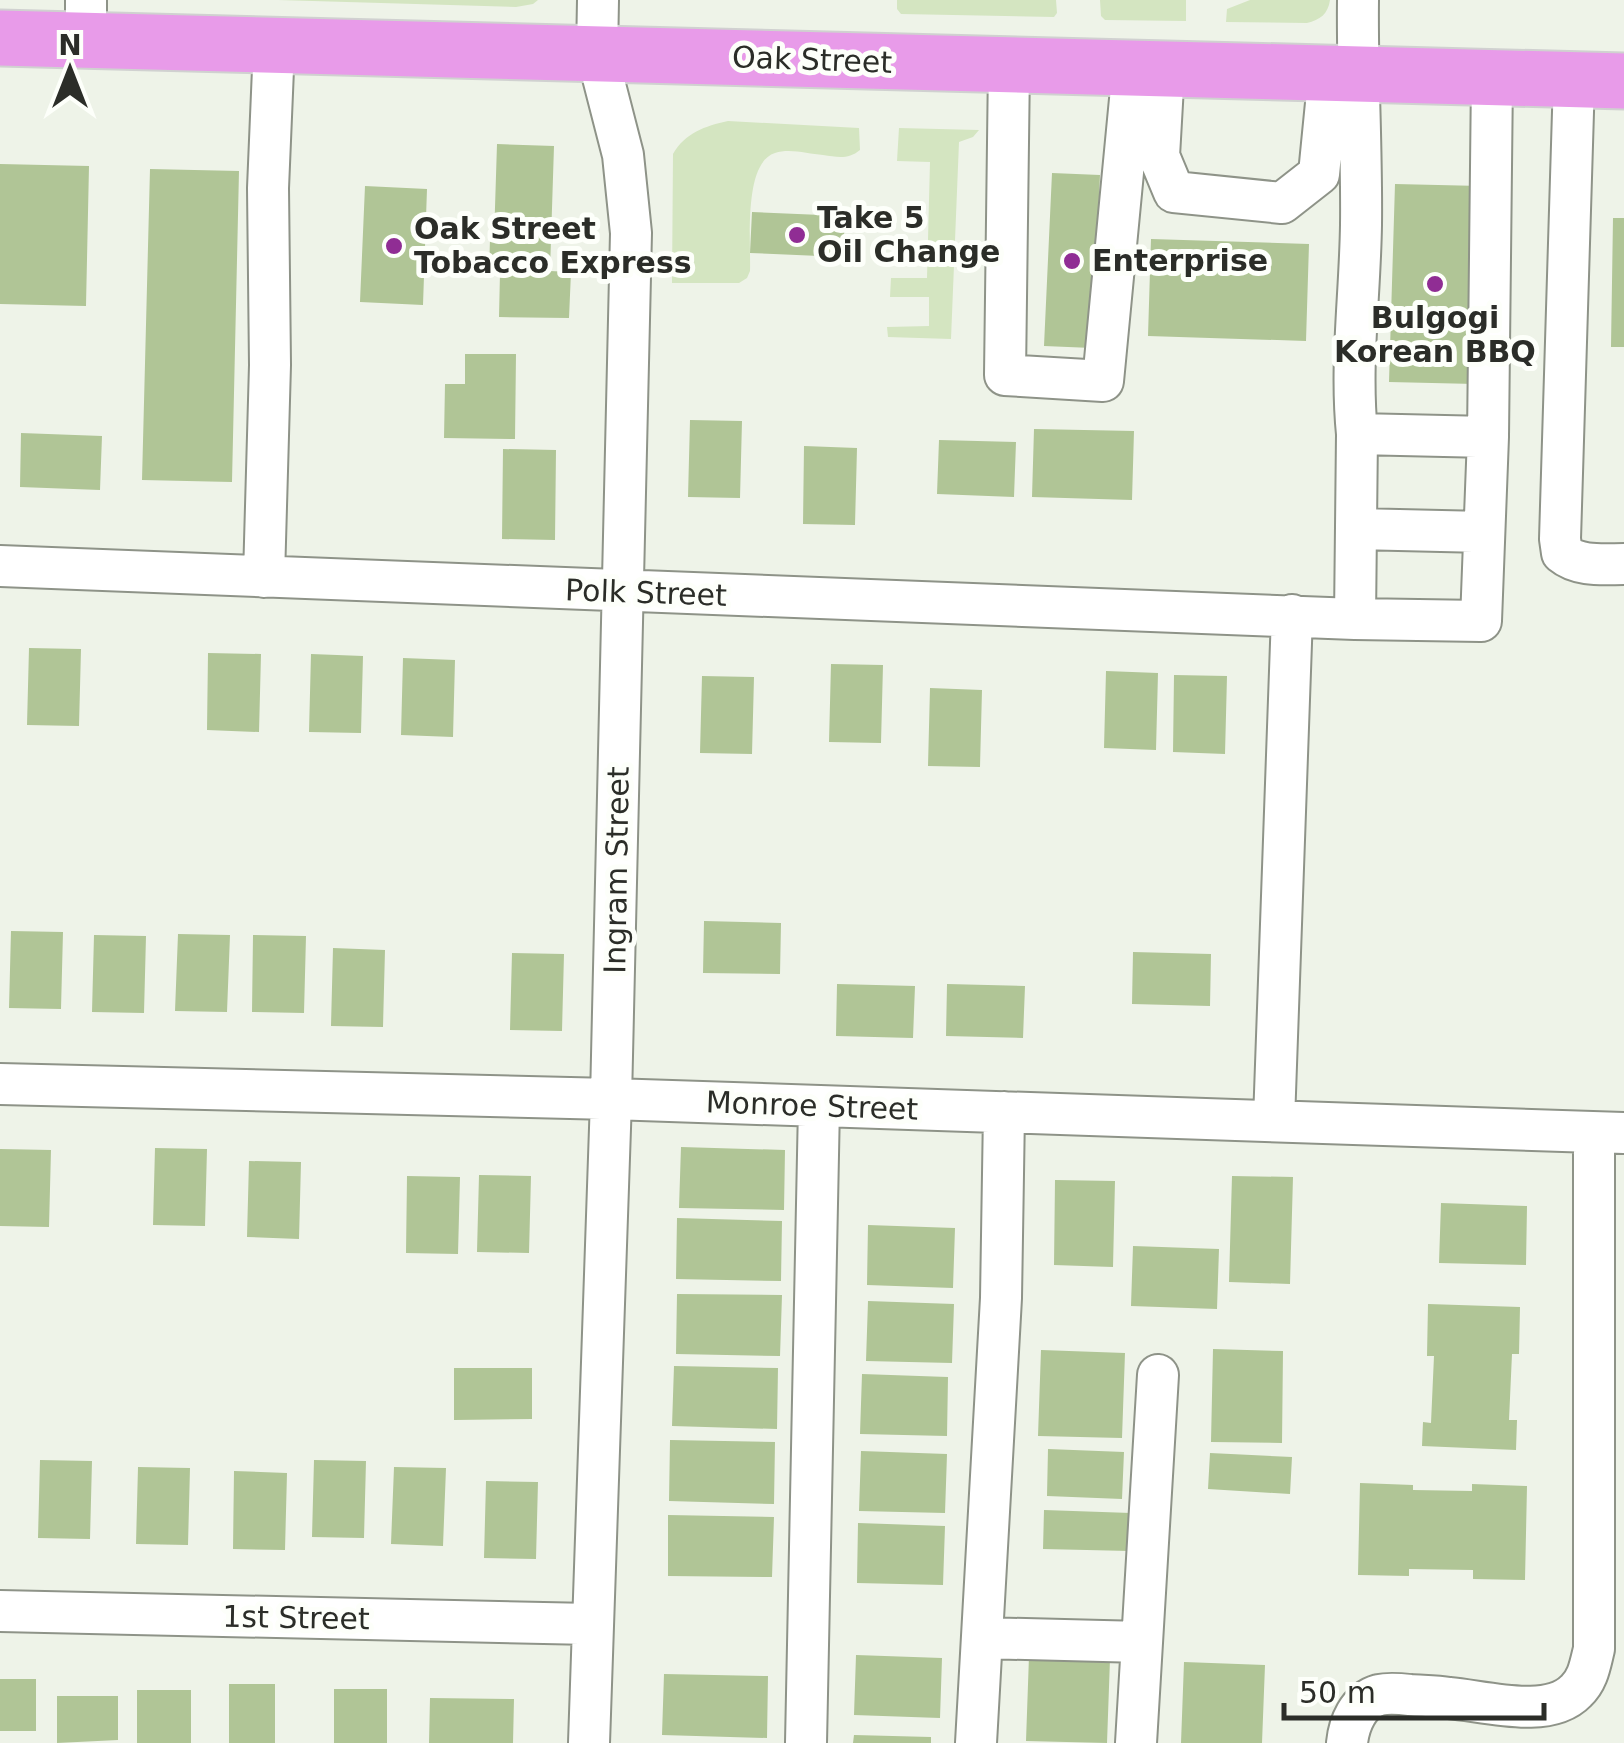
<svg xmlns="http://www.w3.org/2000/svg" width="1624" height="1743" font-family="'DejaVu Sans',sans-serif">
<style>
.green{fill:#d4e5c1}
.building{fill:#b0c596}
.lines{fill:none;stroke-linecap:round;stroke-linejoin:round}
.minor-casing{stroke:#8e9388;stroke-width:44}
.highway-casing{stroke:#d0d1d0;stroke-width:59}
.minor{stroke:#fff;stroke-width:40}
.highway{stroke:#e89be9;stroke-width:55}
.poi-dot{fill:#902d94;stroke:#fdfffa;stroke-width:4}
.labels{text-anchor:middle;stroke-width:10;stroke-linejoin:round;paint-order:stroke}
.street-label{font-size:30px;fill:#2b2d28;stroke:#fdfffa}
.poi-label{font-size:30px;font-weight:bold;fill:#2b2d28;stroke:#fdfffa;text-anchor:start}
</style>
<rect width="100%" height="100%" fill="#eef3e8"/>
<path class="green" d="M278,0H538L533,4L516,7Z
M897,0H1056L1057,13L1054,17L901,14L897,9Z
M1100,0H1186V21L1105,20L1101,16Z
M1250,0H1330C1328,14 1320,20 1307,23L1226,22L1227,9Z
M728,121L859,128L860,150C848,160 837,157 823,155C808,154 790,148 775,153C743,163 751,242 750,271L747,278L739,283H672L673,154C685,133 705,126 728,121Z
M899,128L979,130L973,137L959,142L951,339L888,337L887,327L929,326V297H890L891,278H927L930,162L897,161Z"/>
<path class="building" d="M497,144L554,146L550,271L571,272L569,318L499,317L500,273L489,272L490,239H494Z
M0,164L89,166L86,306L0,304Z
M150,169L239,171L232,482L142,480Z
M1052,173L1100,175L1092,348L1044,346Z
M1395,184L1481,186L1475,384L1389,382Z
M365,186L427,189L423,305L360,302Z
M752,212L845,216L843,257L750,253Z
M1613,218H1624V347H1611Z
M1151,239L1309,244L1306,341L1148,336Z
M465,354H516L515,439L444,438L445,384H465Z
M690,420L742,421L740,498L688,497Z
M1034,429L1134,431L1132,500L1032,497Z
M21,433L102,436L100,490L20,487Z
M939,440L1016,442L1014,497L937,494Z
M804,446L857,448L855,525L803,524Z
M503,449L556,450L555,540L502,539Z
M29,648L81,649L79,726L27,725Z
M208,653L261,654L259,732L207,730Z
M311,654L363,656L361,733L309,732Z
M403,658L455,660L453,737L401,735Z
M831,664L883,665L881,743L829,742Z
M1106,671L1158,673L1156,750L1104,748Z
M1174,675L1227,676L1225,754L1173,752Z
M702,676L754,677L752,754L700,753Z
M930,688L982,690L980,767L928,766Z
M704,921L781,923L780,974L703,973Z
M11,931L63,932L61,1009L9,1008Z
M178,934L230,935L227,1012L175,1011Z
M94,935L146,936L144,1013L92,1012Z
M253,935L306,936L304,1013L252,1012Z
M333,948L385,950L383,1027L331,1026Z
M1133,952L1211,954L1210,1006L1132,1004Z
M512,953L564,954L562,1031L510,1030Z
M837,984L915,986L913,1038L836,1036Z
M947,984L1025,986L1023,1038L946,1036Z
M681,1147L785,1150L784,1210L679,1208Z
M155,1148L207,1149L205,1226L153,1225Z
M0,1149L51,1150L49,1227L0,1226Z
M249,1161L301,1162L299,1239L247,1237Z
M479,1175L531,1176L529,1253L477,1252Z
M407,1176L460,1177L458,1254L406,1253Z
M1232,1176L1293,1177L1290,1284L1229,1282Z
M1055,1180L1115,1181L1113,1267L1054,1265Z
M1441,1203L1527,1206L1526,1265L1439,1263Z
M677,1218L782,1221L781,1281L676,1279Z
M868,1225L955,1228L953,1288L867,1285Z
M1133,1246L1219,1249L1217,1309L1131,1306Z
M677,1294L782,1295L780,1356L676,1354Z
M868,1301L954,1304L952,1363L866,1361Z
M1428,1304L1520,1307L1519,1354H1512L1509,1420H1517L1516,1450L1422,1446L1423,1422L1431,1423L1434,1356H1427Z
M1213,1349L1283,1351L1282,1443L1211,1442Z
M1041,1350L1125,1353L1122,1438L1038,1436Z
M674,1366L778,1368L777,1429L672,1426Z
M454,1368H532V1419L454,1420Z
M862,1374L948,1377L947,1436L860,1434Z
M670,1440L775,1442L774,1504L669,1501Z
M1048,1449L1124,1452L1122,1499L1047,1496Z
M861,1451L947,1454L945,1513L859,1511Z
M1210,1453L1292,1457L1290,1494L1208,1489Z
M40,1460L92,1461L90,1539L38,1538Z
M314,1460L366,1461L364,1538L312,1537Z
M138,1467L190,1468L188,1545L136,1544Z
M394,1467L446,1468L443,1546L391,1544Z
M234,1471L287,1473L285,1550L233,1549Z
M486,1481L538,1482L536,1559L484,1558Z
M1360,1483L1413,1485V1490L1472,1491V1484L1527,1486L1525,1580L1473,1579V1570L1409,1569V1576L1358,1575Z
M1044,1510L1131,1513L1130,1551L1043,1549Z
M668,1515L774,1517L772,1577L668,1576Z
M858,1523L945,1526L943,1585L857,1583Z
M856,1655L942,1658L940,1718L854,1715Z
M1029,1656L1110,1659L1107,1743L1026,1741Z
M1184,1662L1265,1665L1262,1743H1181Z
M664,1674L768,1676L767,1738L662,1735Z
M0,1679H36V1731H0Z
M229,1684H275V1743H229Z
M334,1689H387V1743H334Z
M137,1690H191V1743H137Z
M57,1696H118V1740L57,1743Z
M430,1698L514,1699L513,1743H429Z
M854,1735L931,1737V1743H853Z"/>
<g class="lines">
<defs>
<path id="minor" d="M1358,0C1357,75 1362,150 1361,225C1360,295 1350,365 1357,434L1488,437
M86,41V0
M1009,65L1005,375L1103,381L1133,68
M1164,68L1159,156L1174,192L1282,203L1319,174L1329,73
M1574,79L1560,539L1562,553C1579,567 1603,564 1624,564
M1356,529L1484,532
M0,566L1355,619L1481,621L1488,437L1492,77
M264,577L270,365L268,188L274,45
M1355,619L1357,434
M0,1084L611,1099L1624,1133
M1274,1121L1292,615
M0,1611L591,1624
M982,1638L1142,1642
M589,1743L611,1099L631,233L623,155L597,54L598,0
M806,1743L819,1106
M976,1743L1001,1298L1004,1112
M1136,1743L1158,1375
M1347,1743C1349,1724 1358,1701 1379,1695C1388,1693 1401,1694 1410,1695C1423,1696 1436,1696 1449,1698C1485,1701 1548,1720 1576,1691C1588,1680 1590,1665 1594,1649V1133"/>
<path id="highway" d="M0,38L1624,81"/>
</defs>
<use href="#minor" class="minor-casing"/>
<use href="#highway" class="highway-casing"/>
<use href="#minor" class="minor"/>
<use href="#highway" class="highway"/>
</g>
<g class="poi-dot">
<circle cx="797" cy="235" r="10"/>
<circle cx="394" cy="246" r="10"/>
<circle cx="1072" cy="261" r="10"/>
<circle cx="1435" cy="284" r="10"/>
</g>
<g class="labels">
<g class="street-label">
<text transform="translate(812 60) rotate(2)" y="10">Oak Street</text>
<text transform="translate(646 593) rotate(2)" y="10">Polk Street</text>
<text transform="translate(617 870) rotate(-89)" y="10">Ingram Street</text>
<text transform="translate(812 1106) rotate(2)" y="10">Monroe Street</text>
<text transform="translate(296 1618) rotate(1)" y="10">1st Street</text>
</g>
<g class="poi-label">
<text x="817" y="228">Take 5<tspan x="817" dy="34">Oil Change</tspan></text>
<text x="414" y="239">Oak Street<tspan x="414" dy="34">Tobacco Express</tspan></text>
<text x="1092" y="271">Enterprise</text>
<text x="1435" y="328" text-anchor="middle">Bulgogi<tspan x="1435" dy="34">Korean BBQ</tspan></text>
</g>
</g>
<g transform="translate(70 70)" stroke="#fdfffa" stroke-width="8" paint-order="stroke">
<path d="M0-8L18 38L0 25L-18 38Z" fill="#2b2d28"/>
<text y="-15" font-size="28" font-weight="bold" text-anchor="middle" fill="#2b2d28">N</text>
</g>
<path d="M1284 1703v15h260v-15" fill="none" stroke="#2b2d28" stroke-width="5"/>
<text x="1299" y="1703" font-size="30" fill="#2b2d28" stroke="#fdfffa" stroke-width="8" paint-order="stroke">50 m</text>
</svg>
